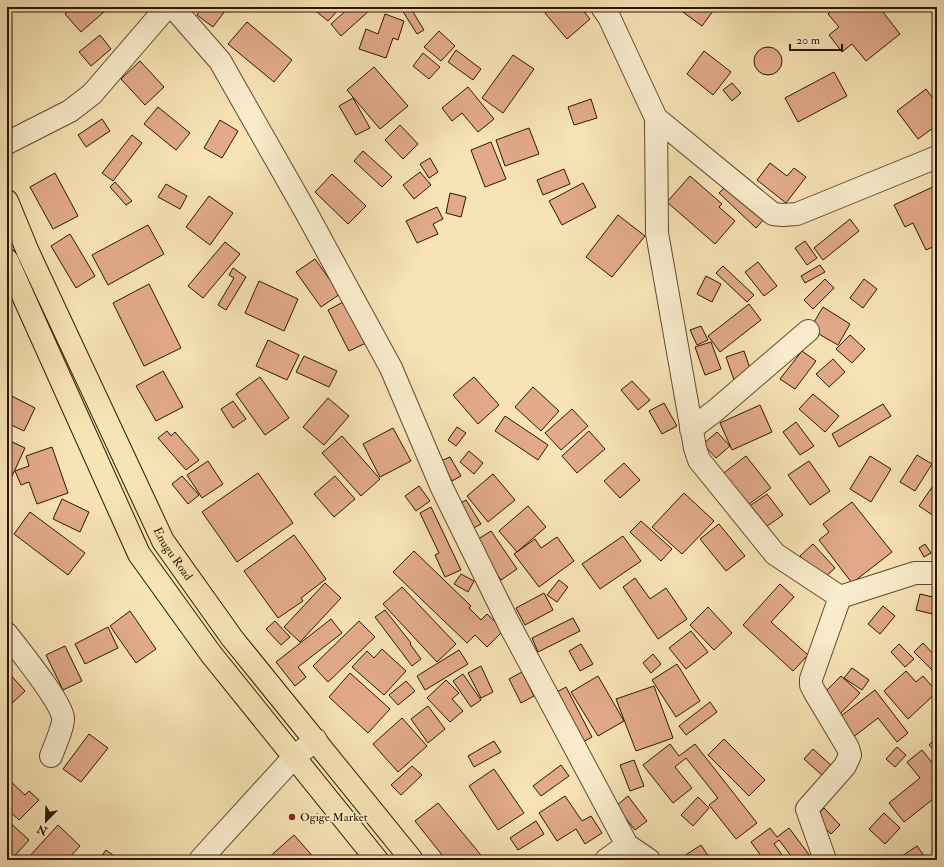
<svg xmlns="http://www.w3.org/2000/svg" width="944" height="867" font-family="'IM FELL Double Pica',serif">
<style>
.building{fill:#e2aa8a;stroke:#2d1604}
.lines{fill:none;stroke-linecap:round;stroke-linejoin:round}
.minor-casing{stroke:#604930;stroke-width:24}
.major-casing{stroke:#2d1604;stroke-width:24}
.minor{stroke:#faedce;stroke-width:22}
.major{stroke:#f7e3b4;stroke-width:22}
.poi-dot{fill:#8f2418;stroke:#faedce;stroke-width:1.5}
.labels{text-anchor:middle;stroke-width:3;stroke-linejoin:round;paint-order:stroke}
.street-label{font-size:12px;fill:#2d1604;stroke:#faedce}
.poi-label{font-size:12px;fill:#2d1604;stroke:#faedce;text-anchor:start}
</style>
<rect width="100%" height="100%" fill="#f7e3b4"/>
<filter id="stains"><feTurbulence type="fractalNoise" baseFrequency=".005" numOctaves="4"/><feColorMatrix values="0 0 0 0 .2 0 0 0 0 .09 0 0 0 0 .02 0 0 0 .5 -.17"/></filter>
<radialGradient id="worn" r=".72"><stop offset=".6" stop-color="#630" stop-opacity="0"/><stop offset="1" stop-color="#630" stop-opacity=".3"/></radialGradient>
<path class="building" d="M73,7H102L105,11L81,32L65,14Z
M202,7H228L213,27L197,15Z
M321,7H341L328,21L317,12Z
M350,7H368L370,10L341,36L331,24Z
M406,7H410L424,30L417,34L402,10Z
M552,7H580L590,19L567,39L545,13Z
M620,7H631L626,12Z
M676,7H716L702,26Z
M836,7H879L900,34L866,61L852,44L842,52L829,35L839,27L828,14Z
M385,14L404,21L398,40L393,38L386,58L359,49L366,29L378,34Z
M247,22L292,60L274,82L228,44Z
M439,31L455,46L441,61L424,47Z
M100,35L111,49L91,66L79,52Z
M754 61a14 14 0 1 1 28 0a14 14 0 1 1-28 0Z
M456,50L481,69L473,80L448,62Z
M704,51L731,72L713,95L687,74Z
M423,53L440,67L429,79L413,66Z
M513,55L534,69L503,113L482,98Z
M140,61L164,87L145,105L121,79Z
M374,67L408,106L380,129L347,90Z
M834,72L847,96L798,122L785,98Z
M732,83L741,93L732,101L723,90Z
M468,87L494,119L478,132L462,113L452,121L442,108Z
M926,89L937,104V125L918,139L897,111Z
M353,98L370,128L356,135L339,106Z
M591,99L597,118L574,125L568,107Z
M158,107L190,133L176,150L144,124Z
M102,119L110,131L86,147L78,135Z
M220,120L238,131L222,158L204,148Z
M400,125L418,144L403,159L385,140Z
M529,128L539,154L505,166L496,140Z
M132,135L142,143L113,181L102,173Z
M491,142L506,179L485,187L471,150Z
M363,151L392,177L382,187L354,161Z
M430,158L438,172L429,178L420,164Z
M770,163L787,176L794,168L806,177L786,203L757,180Z
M564,169L570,184L543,195L537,180Z
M420,172L431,185L414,199L403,185Z
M55,173L78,216L53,229L30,187Z
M332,174L366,206L348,224L315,192Z
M690,176L722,204L719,207L735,221L715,244L667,202Z
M115,182L132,201L126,205L110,187Z
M583,183L596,207L562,225L549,201Z
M729,183L765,218L756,228L719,193Z
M166,184L187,196L180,209L158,197Z
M937,185V245L926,250L913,223L905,227L894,205Z
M450,193L466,197L461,217L446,213Z
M209,196L233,213L210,245L186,227Z
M437,207L443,219L433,224L438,234L417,243L406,221Z
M618,215L645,236L612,277L586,257Z
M850,219L859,231L823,260L814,248Z
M148,225L164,254L108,285L92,255Z
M70,234L95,276L76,288L51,246Z
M805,241L817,258L807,265L795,248Z
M225,242L240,254L203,298L188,286Z
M315,259L340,294L321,307L296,272Z
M758,262L777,286L764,296L745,272Z
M820,265L825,272L805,283L801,276Z
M723,266L754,295L747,302L716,273Z
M233,268L246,277L226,310L218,305L234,278L229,275Z
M706,276L721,284L712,302L697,294Z
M825,279L834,288L813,309L804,300Z
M864,279L877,289L863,308L850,298Z
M259,281L298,299L284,331L245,313Z
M149,284L181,348L144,366L113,303Z
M347,300L368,342L349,351L328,310Z
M749,304L761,320L720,352L708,336Z
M823,307L850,324L838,345L810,329Z
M701,326L708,340L697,345L690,330Z
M7,328L11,329L7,339Z
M850,335L865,349L852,363L836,349Z
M268,340L299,355L287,380L256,366Z
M711,342L721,369L705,375L695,347Z
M744,351L753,377L735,383L726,357Z
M802,351L816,361L795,389L780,379Z
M304,356L337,371L329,387L296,372Z
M833,359L845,372L829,387L816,374Z
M163,371L183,407L156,421L136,386Z
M260,377L289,418L265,435L236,394Z
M474,377L499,405L478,424L453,395Z
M632,381L650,400L638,410L621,390Z
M533,387L559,411L541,431L515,407Z
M8,394L35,408L24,431L7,423Z
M813,394L839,416L825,432L799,409Z
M328,398L349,416L324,445L303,427Z
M233,401L246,419L233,428L221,409Z
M664,403L677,426L662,434L649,411Z
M883,404L891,416L839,447L832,434Z
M760,405L772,432L732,450L720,423Z
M572,409L588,426L561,450L545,433Z
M505,416L548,445L538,460L495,431Z
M796,422L814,446L800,455L783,432Z
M457,427L466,433L456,446L448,440Z
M393,428L411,461L380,477L363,444Z
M167,431L171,436L175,432L199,460L186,470L158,438Z
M589,431L605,449L577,473L562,456Z
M717,432L730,446L716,458L703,444Z
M342,436L380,479L361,496L322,453Z
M12,442L25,448L7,487V453Z
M52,447L68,493L37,504L29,482L21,485L15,471L29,466L26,456Z
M469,451L483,463L474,474L460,462Z
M917,455L932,464L915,491L900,482Z
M746,456L771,488L745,507L721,475Z
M870,456L891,469L871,502L850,489Z
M450,457L461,476L452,481L441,461Z
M208,461L223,484L202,498L187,475Z
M809,461L830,491L810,505L788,475Z
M624,463L640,480L620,498L604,481Z
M258,473L293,523L237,562L202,512Z
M493,474L515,500L488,522L467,496Z
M182,476L199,495L188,504L172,484Z
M335,476L355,499L334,517L314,494Z
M937,480V518L919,506Z
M419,486L430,501L416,511L405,496Z
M684,493L714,521L682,554L652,527Z
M767,494L783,515L760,531L744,510Z
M62,499L89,512L80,532L53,519Z
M466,500L481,524L472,529L457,505Z
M852,502L892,552L852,583L819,540L829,532L823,524Z
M528,506L546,527L517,552L499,531Z
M431,507L461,570L445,577L435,555L439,553L420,513Z
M30,512L85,553L68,575L14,534Z
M641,521L672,549L661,561L630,532Z
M719,524L745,556L726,571L700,539Z
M491,531L517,569L501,580L475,541Z
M294,535L326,579L301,598L303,601L278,618L244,571Z
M623,536L641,561L600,589L582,564Z
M557,537L574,561L539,587L514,554L535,539L541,548Z
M813,544L835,568L822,580L800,556Z
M925,544L931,553L924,557L919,548Z
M414,551L471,606L469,608L481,620L487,614L504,630L487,647L475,635L467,643L393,572Z
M461,574L474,581L468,592L454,584Z
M635,578L650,599L666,588L687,619L658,639L623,587Z
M559,580L568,587L557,602L547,595Z
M325,583L341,598L300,642L284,627Z
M780,584L794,597L771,622L808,655L793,671L743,625Z
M402,587L456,644L437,662L383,604Z
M544,593L553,610L525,625L516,608Z
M920,594L937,598V615L916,610Z
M883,606L895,616L880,634L868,624Z
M708,607L732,633L714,650L690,625Z
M385,610L411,643L410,644L421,659L412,666L375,617Z
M130,611L156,649L136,663L110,626Z
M573,618L580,631L538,652L532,638Z
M331,619L342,633L298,667L306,677L295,686L276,662Z
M275,621L290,637L281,645L266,629Z
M359,621L375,637L328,682L313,666Z
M108,627L118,648L85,664L75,644Z
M691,631L708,652L686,669L669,648Z
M923,643L937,658V675L914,652Z
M581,644L593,664L580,671L569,651Z
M899,644L914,659L905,667L891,652Z
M65,646L82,681L63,690L46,655Z
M382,649L406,671L384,695L352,667L367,651L374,658Z
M459,650L468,664L425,690L417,676Z
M653,654L661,664L651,673L643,663Z
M677,664L700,701L676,717L652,680Z
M481,666L493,692L481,698L468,673Z
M852,668L869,680L862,690L844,678Z
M7,671L25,691L7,708Z
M906,671L916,682L923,676L937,692L908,719L884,691Z
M522,672L534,696L521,703L509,679Z
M350,673L390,709L368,733L329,697Z
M463,674L481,700L471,707L453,681Z
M598,676L624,721L598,736L571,692Z
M841,676L860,693L840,714L821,696Z
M446,680L459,693L452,699L463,711L450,722L427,698Z
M406,681L415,691L398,705L389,695Z
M654,686L673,738L636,751L616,699Z
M566,687L592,737L581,743L555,693Z
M875,690L908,733L897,742L878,718L852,738L837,719Z
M710,702L717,712L686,735L679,726Z
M428,706L445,729L428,743L411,719Z
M402,718L427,746L398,772L373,744Z
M89,734L108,748L81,782L63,769Z
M937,737V753L929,745Z
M724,739L765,780L749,796L708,755Z
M494,741L501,752L474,767L468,756Z
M670,744L679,756L695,744L757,823L736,839L709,805L718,798L686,758L675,767L692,788L673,803L643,765Z
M897,747L906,755L895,767L886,759Z
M813,749L833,767L824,777L804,759Z
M922,750L937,769V796L904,822L889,803L920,778L907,762Z
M634,760L644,786L630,791L620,765Z
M561,765L569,776L541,796L533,786Z
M412,766L422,775L401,795L391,785Z
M494,769L524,813L498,830L469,786Z
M7,778L25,795L29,791L39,800L19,820L7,809Z
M565,796L582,821L591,816L602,833L585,844L576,829L557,841L539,813Z
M628,796L647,821L635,830L616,806Z
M698,797L709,808L693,826L681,815Z
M438,803L485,860H446L415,821Z
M824,808L840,825L831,834L814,818Z
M884,813L900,828L885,844L869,829Z
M7,820L29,840L11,860H7Z
M536,821L544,834L518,850L510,838Z
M58,825L80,846L67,860H30L28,858Z
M770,828L777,837L789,828L813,860H794L779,840L774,844L786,860H764L751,842Z
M294,835L316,860H266Z
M701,845L711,860H687L684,856Z
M917,846L925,857L921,860H896Z
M106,850L120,860H99Z
M888,855L889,859L872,860Z"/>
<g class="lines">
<defs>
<path id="minor" d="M173,7L220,61L307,214L391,368L442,488L509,624L627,845L649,860
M602,7L609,17L656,118L657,233L695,448L699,460L775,554L840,597L915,573H937
M656,118L773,214L783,215L797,214L937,157
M7,143L70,111L92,94L167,7
M691,429L716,410L808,331
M7,634C19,650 61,701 63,718C64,725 54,748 51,756
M200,860L294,757L316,740
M606,860L627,845
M824,860V857L807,809L845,766L850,755L848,748L814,691L811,685V679L840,597"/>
<g id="major">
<path id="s1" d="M7,201L28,252L163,541L232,638L412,860"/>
<path d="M7,260L139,554L211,654L377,860"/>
</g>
</defs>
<use href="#minor" class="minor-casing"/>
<use href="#major" class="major-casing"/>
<use href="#minor" class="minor"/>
<use href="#major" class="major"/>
</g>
<circle class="poi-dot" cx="292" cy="817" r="4"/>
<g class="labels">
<g class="street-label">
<text dy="4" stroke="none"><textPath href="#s1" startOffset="390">Enugu Road</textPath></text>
</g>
<g class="poi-label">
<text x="300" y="821">Ogige Market</text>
</g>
</g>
<rect width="944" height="867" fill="none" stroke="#f7e3b4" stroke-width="24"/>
<rect x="8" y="8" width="928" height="851" fill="none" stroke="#2d1604" stroke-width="2"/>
<rect x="12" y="12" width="920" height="843" fill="none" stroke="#2d1604"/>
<g transform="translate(46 821) rotate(203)" stroke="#faedce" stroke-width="3" paint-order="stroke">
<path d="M0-3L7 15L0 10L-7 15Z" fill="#2d1604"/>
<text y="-6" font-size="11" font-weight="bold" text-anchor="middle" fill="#2d1604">N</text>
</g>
<path d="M790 44v6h52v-6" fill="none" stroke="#2d1604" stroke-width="2"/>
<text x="796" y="44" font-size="12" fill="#2d1604" stroke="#faedce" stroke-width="3" paint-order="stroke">20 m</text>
<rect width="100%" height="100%" filter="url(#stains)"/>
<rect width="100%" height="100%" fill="url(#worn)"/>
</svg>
